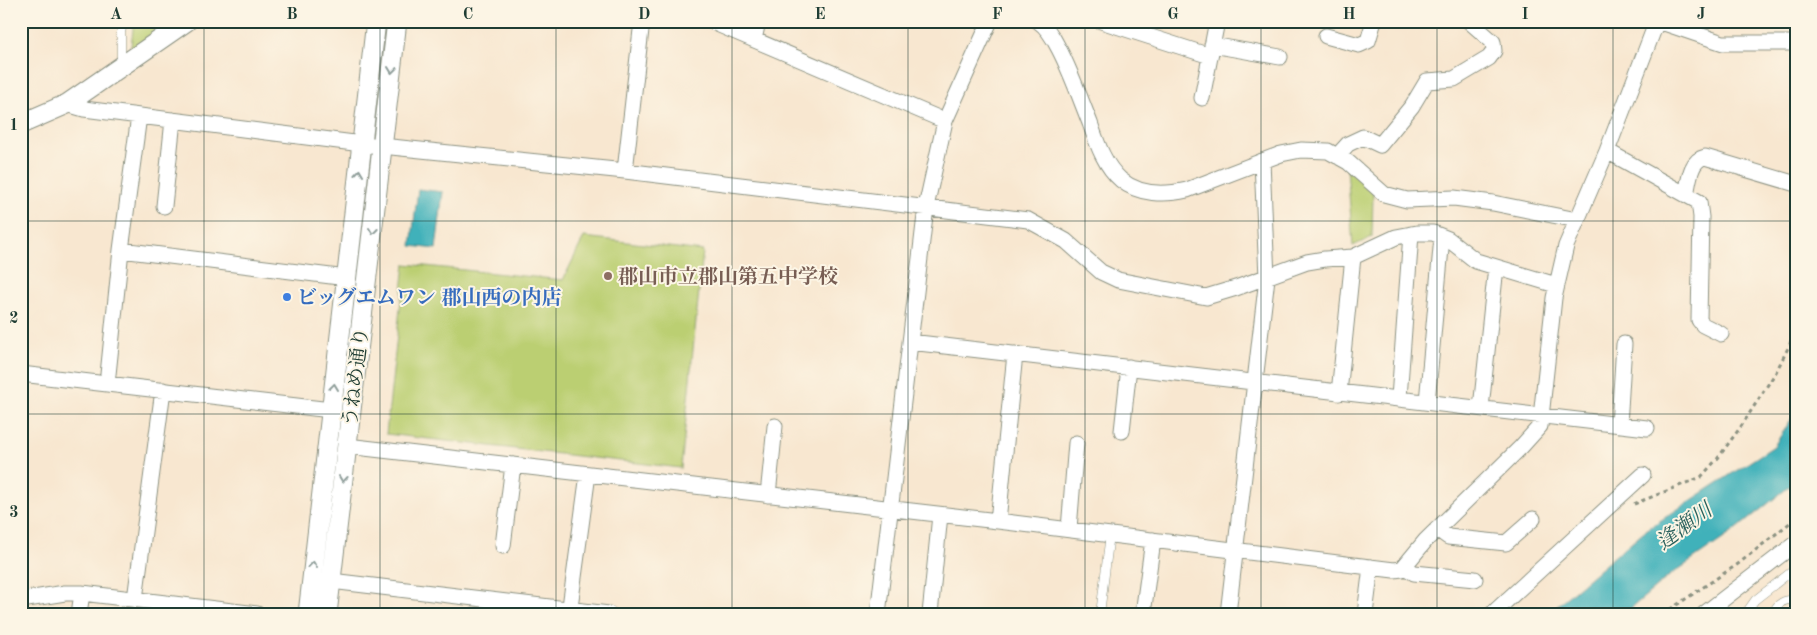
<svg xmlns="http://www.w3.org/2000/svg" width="1817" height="635" font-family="'Old Standard TT','Noto Serif JP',serif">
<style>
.green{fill:#bbcf72;stroke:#6d8653}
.water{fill:#41b1ba;stroke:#307777}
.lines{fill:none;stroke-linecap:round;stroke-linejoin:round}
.service-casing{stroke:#8c9282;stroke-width:9}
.minor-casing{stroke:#8c9282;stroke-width:17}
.tertiary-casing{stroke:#8c9282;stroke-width:21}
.path{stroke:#8c9282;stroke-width:3;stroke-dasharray:4 4;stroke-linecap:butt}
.service{stroke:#fff;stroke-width:8}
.minor{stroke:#fff;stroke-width:15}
.tertiary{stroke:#fff;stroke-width:19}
.oneway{stroke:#8f9e9a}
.grid{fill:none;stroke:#1f3d34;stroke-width:1;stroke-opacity:0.55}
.education-dot{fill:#8d6e63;stroke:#fcf5e5;stroke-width:2}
.shop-dot{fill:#3f7fe0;stroke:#fcf5e5;stroke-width:2}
.labels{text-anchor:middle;stroke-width:4;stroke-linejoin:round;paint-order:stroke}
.education-label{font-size:20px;font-weight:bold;fill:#785e54;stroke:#fcf5e5;text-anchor:start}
.shop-label{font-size:20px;font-weight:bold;fill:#366cbe;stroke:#fcf5e5;text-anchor:start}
.street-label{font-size:20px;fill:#1f3d34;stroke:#fcf5e5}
.water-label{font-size:21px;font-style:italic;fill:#29605c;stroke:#fcf5e5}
.neatline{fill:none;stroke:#1f3d34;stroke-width:2}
.grid-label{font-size:16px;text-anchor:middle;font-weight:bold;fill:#1f3d34}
</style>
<rect width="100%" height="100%" fill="#fcf5e5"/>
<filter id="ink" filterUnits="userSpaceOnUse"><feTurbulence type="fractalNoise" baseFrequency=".02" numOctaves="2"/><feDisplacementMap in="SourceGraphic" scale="10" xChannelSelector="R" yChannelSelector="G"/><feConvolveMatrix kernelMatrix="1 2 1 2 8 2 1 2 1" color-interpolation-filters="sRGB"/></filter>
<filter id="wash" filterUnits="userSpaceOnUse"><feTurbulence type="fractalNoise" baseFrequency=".0096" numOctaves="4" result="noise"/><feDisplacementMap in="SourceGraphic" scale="20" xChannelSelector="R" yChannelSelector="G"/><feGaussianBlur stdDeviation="1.12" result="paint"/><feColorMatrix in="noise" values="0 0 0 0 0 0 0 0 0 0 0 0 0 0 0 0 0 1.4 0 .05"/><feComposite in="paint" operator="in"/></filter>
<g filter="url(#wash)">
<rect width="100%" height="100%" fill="#f8e7d0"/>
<path class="green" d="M134,21H172L133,50L131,46Z
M1347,168L1373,192L1372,237L1353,246Z
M584,237L703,251L681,468L386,434L405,264L563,280Z"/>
<path class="water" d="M418,189L443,192L436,249L411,246Z
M1796,412V481L1733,532L1669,576L1624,614H1547L1643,532L1774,446Z"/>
</g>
<g filter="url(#ink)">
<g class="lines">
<defs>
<path id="service" d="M121,64V32L124,21
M1100,614L1110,534
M1745,614L1755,600L1796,568
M1773,614C1776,603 1785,599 1796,600"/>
<path id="minor" d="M710,21L945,121
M1038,21C1047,27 1054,39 1059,49C1071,72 1080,98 1090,123C1097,143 1104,165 1121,180C1139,195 1165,195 1187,190L1281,154L1301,150L1328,151L1348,162L1384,194L1407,200L1454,198L1493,203L1577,220
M1101,21L1210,56
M1658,21L1723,43H1796
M1326,36L1359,45L1368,41L1374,21
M754,40L758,21
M1212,45L1280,57
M1202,98L1217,21
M67,104L84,109L362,144L625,171L1028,220L1066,241L1101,272L1118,280L1206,297L1236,288L1307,262L1325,259L1353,257L1396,237L1417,233H1433L1448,239L1476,261L1556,285
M1607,151L1699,202L1701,217L1699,320L1703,325L1721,334
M1337,156L1348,144L1363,137L1380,145L1412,106L1427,81L1454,79L1489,58L1494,51L1493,42L1469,21
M625,171L642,21
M1686,195C1689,181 1690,160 1705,157L1796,184
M164,206L173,120
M121,250L347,278
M910,342L1647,428
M21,374L331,410
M107,384L121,250L139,116
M1339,393L1353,257
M1399,398L1411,234
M1427,402L1442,237
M1481,408L1496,267
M1619,425L1624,344
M1122,431L1129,367
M347,446L998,521L1394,570L1402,569L1426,540L1521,447L1540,426L1554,298L1566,246L1607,151L1657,21
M768,495L775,426
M998,521L1015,354
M1069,529L1076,443
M1437,529L1448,537L1506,543L1533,519
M503,546L513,465
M1405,567L1414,573L1475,579
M331,581L609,614
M135,599L163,390
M21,600L65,593H82L257,614
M79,614L82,593
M569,614L588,474
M878,614L926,207L945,121L990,21
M930,614L940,515
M1143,614L1153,540
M1228,614L1267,278L1262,161
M1365,614L1371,567
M1492,614L1643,475
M1704,614L1796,543"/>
<path id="tertiary" d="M21,124L67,104L187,21
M308,614L376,21
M327,614L397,21"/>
</defs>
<use href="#service" class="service-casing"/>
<use href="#minor" class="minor-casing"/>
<use href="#tertiary" class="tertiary-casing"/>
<path class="path" d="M1634,504L1701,477L1718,458L1742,425L1776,372L1790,344L1796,323
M1663,614L1738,564L1796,518"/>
<use href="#service" class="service"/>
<use href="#minor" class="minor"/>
<use href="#tertiary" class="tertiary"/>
</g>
<defs><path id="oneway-chevron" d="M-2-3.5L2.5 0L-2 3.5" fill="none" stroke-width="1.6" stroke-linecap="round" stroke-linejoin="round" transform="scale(1.25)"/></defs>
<g class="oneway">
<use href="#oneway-chevron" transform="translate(392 70) rotate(97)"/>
<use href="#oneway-chevron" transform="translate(359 173) rotate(-84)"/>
<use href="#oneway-chevron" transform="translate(373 231) rotate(97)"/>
<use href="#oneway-chevron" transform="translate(334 387) rotate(-83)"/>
<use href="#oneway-chevron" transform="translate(343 479) rotate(97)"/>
<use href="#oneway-chevron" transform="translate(313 565) rotate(-83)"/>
</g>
</g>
<path class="grid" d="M204,21V614M380,21V614M556,21V614M732,21V614M908,21V614M1085,21V614M1261,21V614M1437,21V614M1613,21V614M21,221H1796M21,414H1796"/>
<circle class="education-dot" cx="608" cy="276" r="5"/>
<circle class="shop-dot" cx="287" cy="297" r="5"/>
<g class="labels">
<g class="education-label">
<text x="618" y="283">郡山市立郡山第五中学校</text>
</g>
<g class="shop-label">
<text x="297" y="304">ビッグエムワン 郡山西の内店</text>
</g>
<g class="street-label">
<text transform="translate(355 377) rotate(-83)" y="7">うねめ通り</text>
</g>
<g class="water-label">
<text transform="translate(1684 526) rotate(-36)" y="7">逢瀬川</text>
</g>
</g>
<rect width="1817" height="635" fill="none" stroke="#fcf5e5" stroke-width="55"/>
<rect x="28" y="28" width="1762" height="580" class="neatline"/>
<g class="grid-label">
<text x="116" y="19">A</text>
<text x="292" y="19">B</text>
<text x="468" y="19">C</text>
<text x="644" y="19">D</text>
<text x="820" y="19">E</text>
<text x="997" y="19">F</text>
<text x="1173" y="19">G</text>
<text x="1349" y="19">H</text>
<text x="1525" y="19">I</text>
<text x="1701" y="19">J</text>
<text x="14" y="130">1</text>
<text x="14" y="323">2</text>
<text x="14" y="517">3</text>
</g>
</svg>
